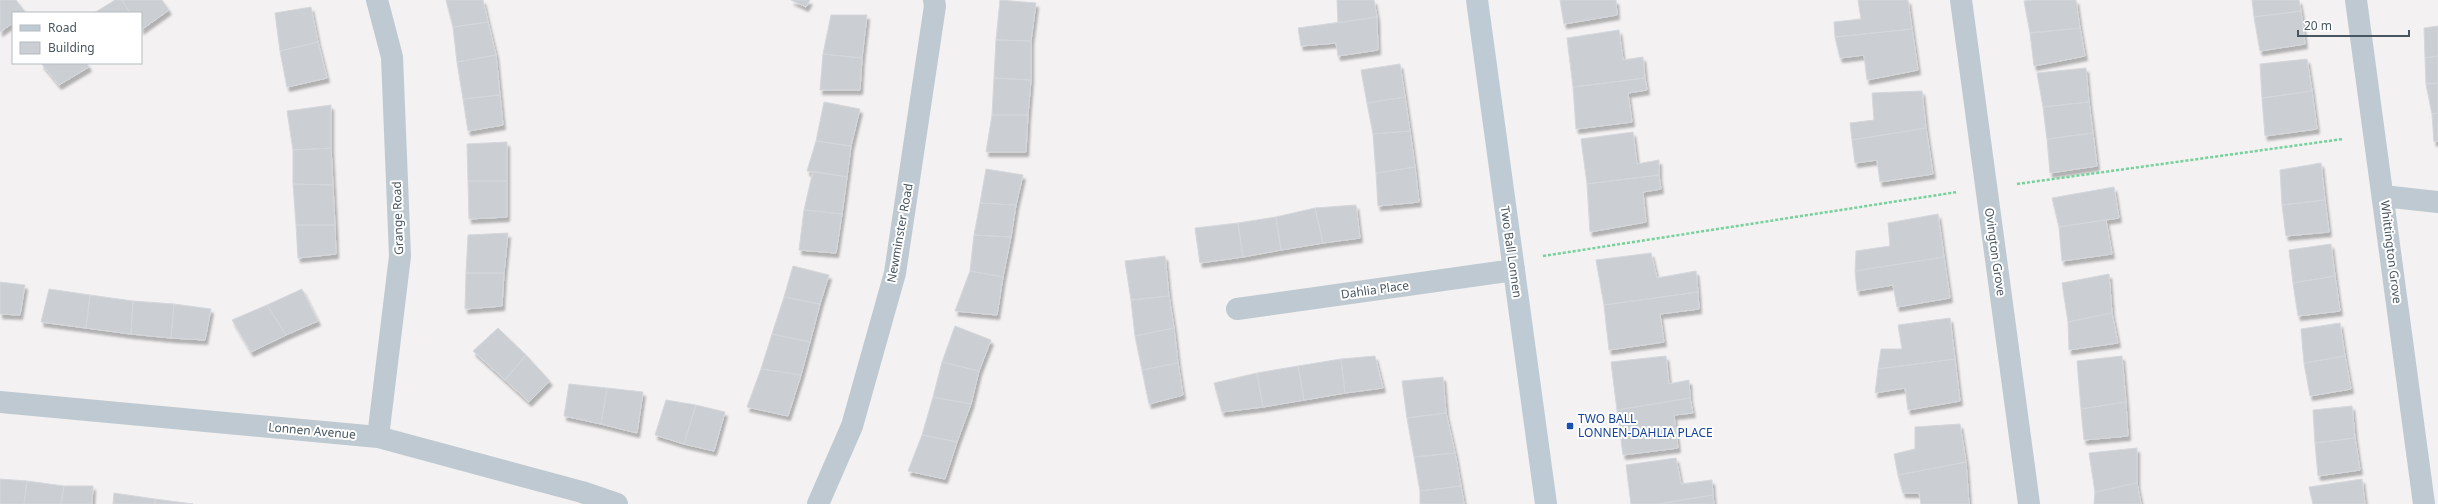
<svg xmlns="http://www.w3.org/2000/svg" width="2438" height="504" font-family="'Noto Sans',sans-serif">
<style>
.building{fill:#cbced3;stroke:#d4d7dc;filter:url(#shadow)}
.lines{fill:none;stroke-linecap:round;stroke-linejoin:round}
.path{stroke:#74d29d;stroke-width:2.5;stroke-dasharray:3 2;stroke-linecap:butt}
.street{stroke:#bec9d1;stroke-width:22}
.secondary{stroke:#becbd5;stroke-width:22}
.transit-dot{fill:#1a4fb4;stroke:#fff;stroke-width:1.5}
.labels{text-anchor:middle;stroke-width:4;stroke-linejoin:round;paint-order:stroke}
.street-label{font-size:12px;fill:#475660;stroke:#fff}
.transit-label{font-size:12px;fill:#164399;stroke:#fff;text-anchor:start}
</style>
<defs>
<filter id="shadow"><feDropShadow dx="2.5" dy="4.5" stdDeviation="1" flood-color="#0004"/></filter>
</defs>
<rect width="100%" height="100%" fill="#f3f1f1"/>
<path class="building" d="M0,0H16L26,13H13V23L0,32Z
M115,0H122L130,13H94Z
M122,0H162L169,10L141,30V13H130Z
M446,0H483L488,22L453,27Z
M791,0H810L806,7Z
M1000,0L1036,3L1031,41L996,40Z
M1337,0H1374L1377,17L1338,23Z
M1560,0H1616L1617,15L1564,24Z
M1858,0H1908L1912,29L1835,37L1834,22L1861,19Z
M2034,0H2076L2080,28L2030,33L2024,1Z
M2252,0H2299L2301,11L2254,17Z
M311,7L318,42L280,51L275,13Z
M2301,11L2305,44L2260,51L2254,17Z
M831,15H867L862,58L823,54Z
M1377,17L1378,50L1338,56L1336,43L1301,46L1298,28Z
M488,22L496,55L457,62L453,27Z
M2438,26V56L2425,58L2424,28Z
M2080,28L2085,56L2034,66L2030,33Z
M1912,29L1918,70L1867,80L1864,55L1840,58L1835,37Z
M1619,30L1623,60L1643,57L1645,78L1573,87L1567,38Z
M996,40L1031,41V80L994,78Z
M318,42L327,78L287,87L280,51Z
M823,54L862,58L860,90H820Z
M496,55L500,95L463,99L457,62Z
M2438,56V83L2426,84L2425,58Z
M2307,59L2312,91L2262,98L2260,64Z
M41,63H87L89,67L59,85Z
M1400,64L1405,97L1367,103L1361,70Z
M2086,68L2089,102L2043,107L2037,73Z
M994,78L1031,80L1028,115H992Z
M1645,78L1647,90L1628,93L1632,122L1576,129L1573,87Z
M2438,83V113L2432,114L2426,84Z
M1922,91L1926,128L1852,140L1850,123L1874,120L1872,93Z
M2312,91L2317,129L2265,136L2262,98Z
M500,95L503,125L468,131L463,99Z
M1405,97L1410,131L1373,134L1367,103Z
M824,102L860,109L851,146L816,141Z
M2089,102L2093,133L2047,139L2043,107Z
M331,105V148L293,150L287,111Z
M2438,113V141L2434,142L2432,114Z
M992,115H1028L1026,152H986Z
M1926,128L1933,174L1880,182L1877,160L1855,163L1852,140Z
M1410,131L1415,167L1376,173L1373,134Z
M1633,132L1637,164L1659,160V175L1587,184L1581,139Z
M2093,133L2097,166L2050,173L2047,139Z
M816,141L851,146L847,177L807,171Z
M507,142V181H468L467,144Z
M331,148L333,185L293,184V150Z
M2321,163L2325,200L2282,205L2280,170Z
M1415,167L1419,202L1378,206L1376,173Z
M986,169L1023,175L1016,205L980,203Z
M813,171L847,177L842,214L804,210Z
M1659,175L1661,189L1643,192L1646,222L1590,232L1587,184Z
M468,181H507V217L469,219Z
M293,184L333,185L335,225H296Z
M2114,187L2119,218L2059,227L2052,198Z
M2325,200L2329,232L2286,236L2282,205Z
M980,203L1016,205L1011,237L974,235Z
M1356,205L1360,238L1323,243L1315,208Z
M1315,208L1323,243L1281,250L1276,217Z
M804,210L842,214L836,253L799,250Z
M1938,214L1944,257L1855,271L1856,251L1890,246L1888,223Z
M1276,217L1281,250L1243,257L1238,223Z
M2106,220L2112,254L2062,261L2059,227Z
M1238,223L1243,257L1200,263L1195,228Z
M296,225H335L336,254L298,258Z
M508,233L504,273H466L468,235Z
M974,235L1011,237L1003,277L970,271Z
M2331,244L2335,276L2293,283L2289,250Z
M1651,253L1657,278L1696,271L1698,292L1604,305L1596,260Z
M1165,256L1169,296L1131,300L1125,261Z
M1944,257L1950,298L1897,307L1893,285L1857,291L1855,271Z
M793,266L829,275L820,304L784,297Z
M970,271L1003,277L997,315L955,311Z
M466,273H504L502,306L465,309Z
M2109,274L2112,313L2068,322L2062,283Z
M2335,276L2340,311L2298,316L2293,283Z
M0,282L25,285L20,315L0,314Z
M49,289L90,295L86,328L41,322Z
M302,289L318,321L286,335L267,305Z
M1698,292L1699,309L1660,314L1664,342L1609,350L1604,305Z
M90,295L133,301L131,334L86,328Z
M1169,296L1174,328L1135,336L1131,300Z
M784,297L820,304L810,342L772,334Z
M133,301L174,304L171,338L131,334Z
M174,304L211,309L205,340L171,338Z
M267,305L286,335L251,352L232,320Z
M2112,313L2118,343L2069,350L2068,322Z
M1950,318L1955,359L1878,369L1881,349H1902L1898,325Z
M2340,323L2345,356L2304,363L2301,329Z
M955,326L991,340L979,371L942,362Z
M498,328L526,355L505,380L473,351Z
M1174,328L1178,363L1142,370L1135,336Z
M772,334L810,342L801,375L761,369Z
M526,355L550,381L529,402L505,380Z
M1375,356L1383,388L1345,393L1341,359Z
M1666,356L1669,384L1689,380L1690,398L1617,410L1611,362Z
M2122,356L2126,402L2081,409L2077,361Z
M2345,356L2351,389L2310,396L2304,363Z
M1341,359L1345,393L1304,400L1298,366Z
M1955,359L1960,401L1908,410L1905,388L1875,393L1878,369Z
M942,362L979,371L971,404L933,397Z
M1178,363L1183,395L1149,404L1142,370Z
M1298,366L1304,400L1263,407L1257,373Z
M761,369L801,375L788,416L747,407Z
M1257,373L1263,407L1222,412L1214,383Z
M1443,377L1446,413L1407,418L1402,381Z
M569,384L607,388L601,424L564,416Z
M607,388L643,392L637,433L601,424Z
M933,397L971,404L957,442L922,435Z
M1690,398L1693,413L1674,415L1678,448L1623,455L1617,410Z
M666,400L696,405L684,444L655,435Z
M2126,402L2128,436L2084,440L2081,409Z
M696,405L725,412L714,451L684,444Z
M2352,406L2355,438L2315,443L2313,410Z
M1446,413L1455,453L1414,457L1407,418Z
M1960,424L1966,462L1898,475L1894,454L1915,449V427Z
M922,435L957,442L945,479L908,471Z
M2355,438L2360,470L2318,476L2315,443Z
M2137,448V483L2095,492L2089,453Z
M1455,453L1461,486L1420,491L1414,457Z
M1676,458L1681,484L1712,480L1713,495L1658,504H1631L1626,465Z
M1966,462L1969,504H1921L1919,493H1903L1898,475Z
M0,479L27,481L24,504H0Z
M2362,479L2365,504H2313L2309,487Z
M27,481L64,486L61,504H24Z
M2137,483L2141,504H2094L2095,492Z
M64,486H93L92,504H61Z
M1461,486L1464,504H1420V491Z
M114,493L155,499V504H113Z
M1713,495L1714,504H1658Z
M155,499L193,504H155Z"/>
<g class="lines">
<path class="path" d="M2017,184L2343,139
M1543,256L1957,192"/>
<path class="street" d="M377,0L392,57L400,256L378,437
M1961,0L2029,504
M2356,0L2424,504
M2383,196L2438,202
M1237,309L1514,270
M0,402L378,437L582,492L617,504
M818,504L852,426L895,273L935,6L934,0"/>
<path class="secondary" d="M1477,0L1546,504"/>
</g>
<rect class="transit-dot" x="1566" y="422" width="8" height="8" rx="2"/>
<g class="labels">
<g class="street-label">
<text transform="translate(398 218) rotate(-92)" y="4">Grange Road</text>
<text transform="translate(900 233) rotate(-80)" y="4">Newminster Road</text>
<text transform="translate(1511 252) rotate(82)" y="4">Two Ball Lonnen</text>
<text transform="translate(1995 252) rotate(82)" y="4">Ovington Grove</text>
<text transform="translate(2391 252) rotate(83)" y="4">Whittington Grove</text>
<text transform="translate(1375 290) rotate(-8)" y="4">Dahlia Place</text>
<text transform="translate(312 431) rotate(5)" y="4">Lonnen Avenue</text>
</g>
<g class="transit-label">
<text x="1578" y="423">TWO BALL<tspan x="1578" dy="14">LONNEN-DAHLIA PLACE</tspan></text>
</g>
</g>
<rect x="12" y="12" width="130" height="52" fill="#ffffff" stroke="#b5bbbf"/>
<rect x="20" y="25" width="20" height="6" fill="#becbd5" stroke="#b5bbbf"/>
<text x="48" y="32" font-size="12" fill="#475660">Road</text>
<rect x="20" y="42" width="20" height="12" fill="#cbced3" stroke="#b5bbbf"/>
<text x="48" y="52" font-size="12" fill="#475660">Building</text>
<path d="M2298 30v6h111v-6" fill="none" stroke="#475660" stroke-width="2"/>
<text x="2304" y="30" font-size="12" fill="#475660" stroke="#ffffff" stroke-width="3" paint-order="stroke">20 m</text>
</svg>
